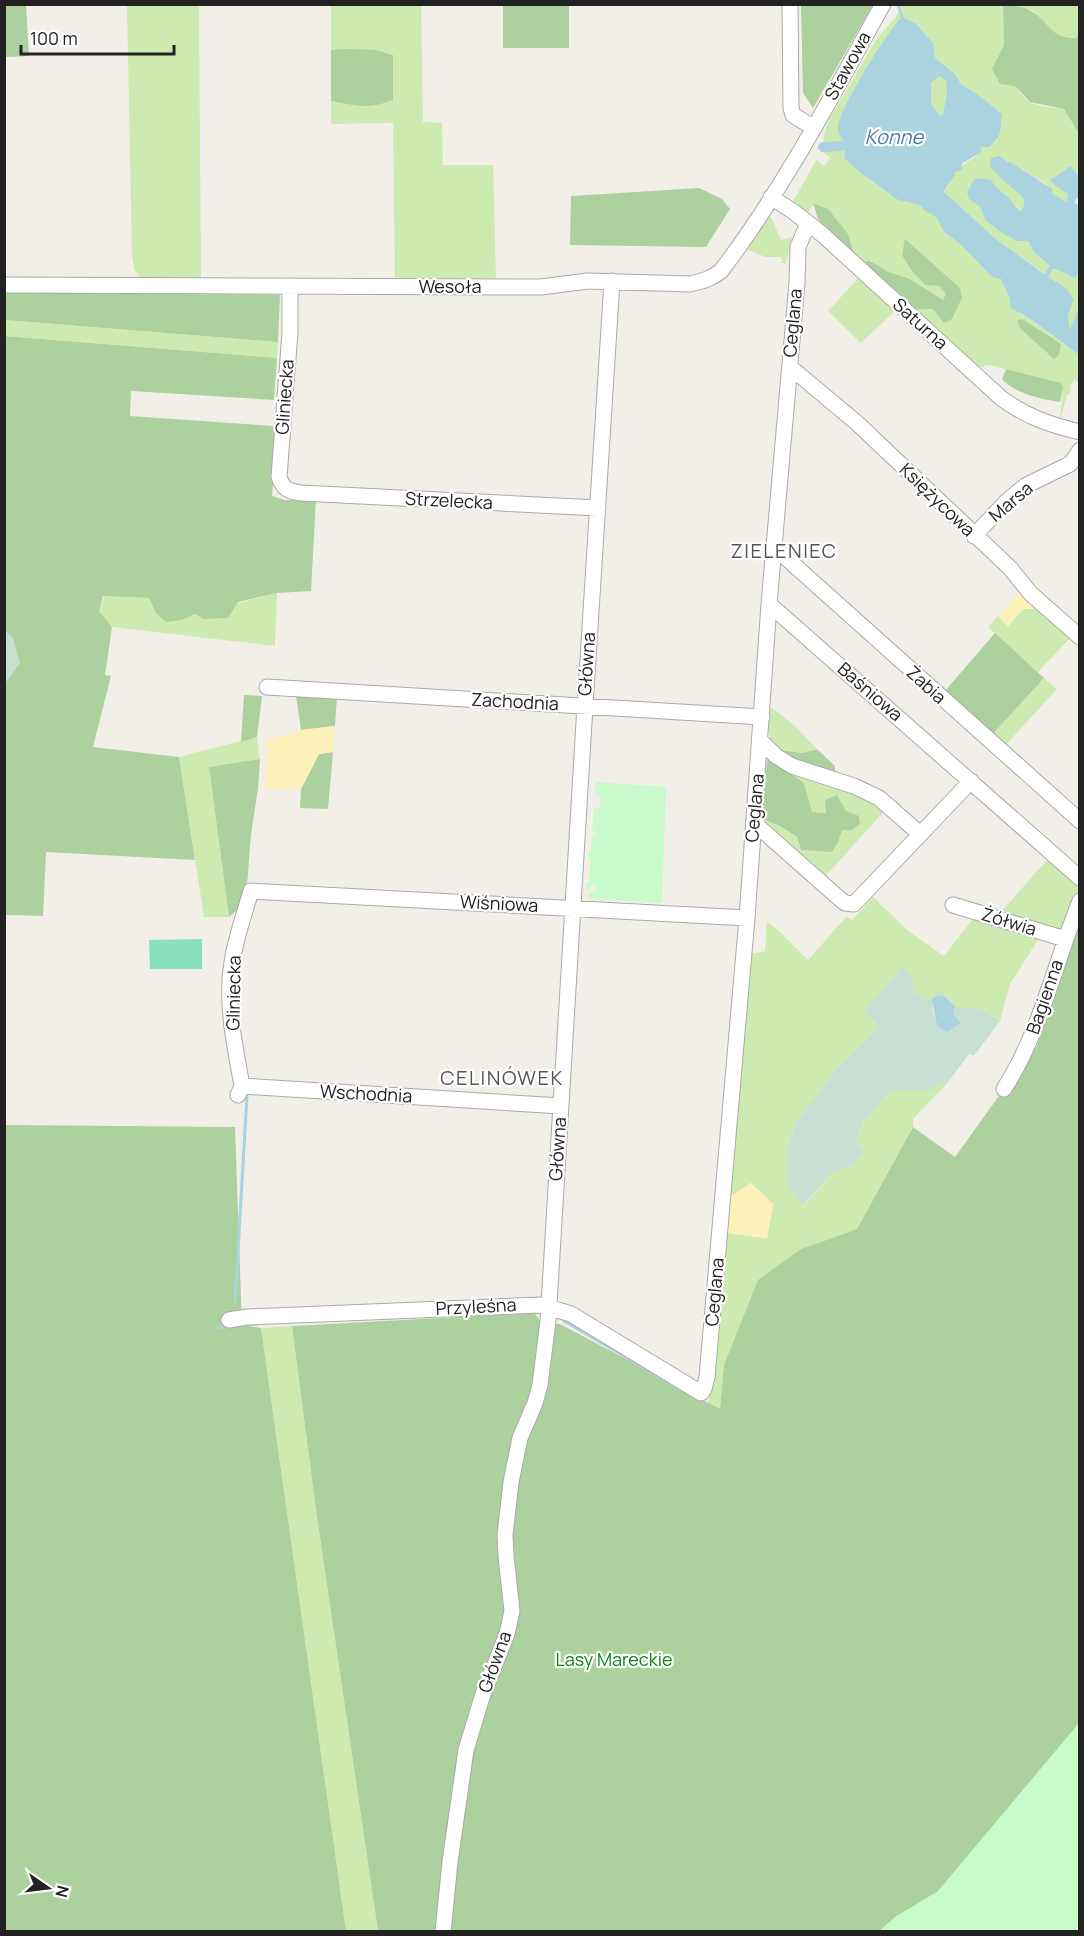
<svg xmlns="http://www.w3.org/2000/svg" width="1084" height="1936" font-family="Manrope,sans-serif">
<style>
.grass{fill:#cdebb0}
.forest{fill:#add19e}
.wetland{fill:#c6e0d4;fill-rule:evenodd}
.sand{fill:#fff1ba}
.park{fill:#c8facc}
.pitch{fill:#88e0be}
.water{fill:#aad3df;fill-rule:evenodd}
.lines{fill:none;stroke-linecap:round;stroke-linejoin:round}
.stream{stroke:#aad3df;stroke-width:3}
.canal{stroke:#aad3df;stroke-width:10}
.minor-casing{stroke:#a9a9a9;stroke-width:17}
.minor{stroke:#fff;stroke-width:15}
.labels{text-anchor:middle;stroke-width:4.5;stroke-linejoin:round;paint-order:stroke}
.street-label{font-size:18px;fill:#222;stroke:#fff}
.park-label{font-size:18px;fill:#0c8416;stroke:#fff}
.water-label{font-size:20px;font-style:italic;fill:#4a7aab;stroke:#fff}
.neighbourhood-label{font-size:20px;letter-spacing:1.5px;fill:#555;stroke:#fff}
</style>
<rect width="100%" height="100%" fill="#f2efe9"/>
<path class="grass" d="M127,5H199L201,278L141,279L134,269L132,255Z
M331,5H421L423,122L442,123L443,165H493L496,278L395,279L393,123L331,124V101C357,106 368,110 393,100V55L376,50H331Z
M903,5H1003C1004,34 1003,80 1028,101C1036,107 1054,107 1064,109L1079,134V177L1071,166L1050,180L1054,185L1068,194V202L1056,198L1051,194L1046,184L1012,163L1013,189L1022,194L1025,204L1022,211C1014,207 1013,202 1008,197C1000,190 988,181 978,178L975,204L980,207L986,221L1028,241L1034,252L1050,266L1045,274L996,239L944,192L955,172L960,171L963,168L961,166L975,157L981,147L996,141L999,135L1002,114L981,97L961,84L955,74L935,58L933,43L900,19L856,85L838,125L845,144L842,145V148L845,149L844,158L857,170L898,200L920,205L925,211L936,217L944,232L960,244L992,277L1001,279L1020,314L1028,318L1079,355V383L1075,379L1070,386L1071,392L1067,395L1060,420L1063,388L1061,383L989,365L977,368L911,310L933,309L952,319L962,298L902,254L911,270L925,285L939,286L946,294L943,301L908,278L889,272L868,260L862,266L814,203L807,215L794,206V200L816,160L824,166L830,158L823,152C823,139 824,129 830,118L877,38L895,18Z
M1011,5H1079V33L1077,38L1057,36L1034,11Z
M940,75L946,80L947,93L944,115H939L931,103V83Z
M767,217H771L781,240L792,237L786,264L782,263L781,257H765L747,249Z
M1053,269H1056L1073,278L1079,273V307L1072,328L1069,326L1068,314L1048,277Z
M858,278L895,311L861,343L828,311Z
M4,320L278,342L277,358L5,336Z
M277,593L275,646L112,627L99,611L104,596L149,598L156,613L182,620L195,614Z
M1023,609H1040L1072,636L1038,672L988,627L998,616L1008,626Z
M1044,678L1057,689L1004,747L991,736Z
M771,707L794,725L817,749L803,753L778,750C766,734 766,725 771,707Z
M257,737L260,759L209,768L229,917H204L179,757Z
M784,768L867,795L886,809L824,878L767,830L760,818L780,826L797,837L801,850L838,842L842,829L826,813L812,812L804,783Z
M1047,860L1078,886C1079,899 1069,923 1060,932L1001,912Z
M873,897L907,930L944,956L976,915L1040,937L1010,984L1000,1021L979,1008H960L928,1001L914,991L911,976L865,1011L876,1022L874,1032L836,1069L797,1121L787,1148V1183L804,1206L834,1171L853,1165L856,1141L863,1122L891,1090H933L941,1081L946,1085L913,1119V1127L857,1229L801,1249L724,1365L720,1410L708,1403L716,1363L727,1233L767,1238L773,1205L751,1183L729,1197L752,954L765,951L767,922L778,930L808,960L847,916L852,920Z
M292,1326L316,1510L378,1931H346L261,1328Z"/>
<path class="forest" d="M5,4L26,5L29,56L5,57Z
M503,5H569V48H503Z
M801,5H873L813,108L803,93Z
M1003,5C1013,4 1027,7 1036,14C1052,27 1052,38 1076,38L1079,33V134L1064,109L1030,102L1015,86L1000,84L992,69L1004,45Z
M348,49L376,50L393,55V100C368,110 357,106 331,101V50Z
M699,188L722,199L730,209L706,247L570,245L571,196Z
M813,203L828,209L848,234L857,263L818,219Z
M905,239L960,288L962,298L952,319L944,323L933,309L911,310L862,266L868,260L889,272L908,278L943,300L946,294L939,286L925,285L911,270L902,255Z
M4,292L280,295L278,342L5,320Z
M1022,319L1061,344L1059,355L1054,359L1020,328L1017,321Z
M4,336L277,358L274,400L131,391L130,416L273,426L277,432L272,496L285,500L316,499L311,591L277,593L238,602L228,618L203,619L195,614L182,620L166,622L156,613L149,598L103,596L99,611L112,627L105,675L111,676L93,747L179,757L195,860L46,852L43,916L5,915V681H7L6,630H4Z
M1006,369L1061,383L1063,388L1060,402C1040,399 1016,394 1002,379Z
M995,633L1044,678L991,736L944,692Z
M244,695L262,696L257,737L241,742Z
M296,696L337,697L335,726L301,730Z
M817,749L835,766V776L781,756L778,750L803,753Z
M333,752L328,809L300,808L301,789L319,754Z
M768,756L804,783L812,812L826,813L825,800L837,795L846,811L859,816L860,824L852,830H842L838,842L832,852L801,850L797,837L780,826L760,818Z
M260,759L258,789L251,834L247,886L239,908L229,917L209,767Z
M1079,928L1080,1802L976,1931H378L316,1510L292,1326L535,1313L541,1323L560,1324L720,1409L724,1365L758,1280L801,1249L857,1229L913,1127L955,1157L1004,1089L1009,1092L1037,1046L1067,948Z
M5,1125L235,1127L242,1325L261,1328L346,1931L5,1932Z"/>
<path class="wetland" d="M5,630L13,638L20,663L7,681H5Z
M902,966L911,976L914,991L928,1001L940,991L956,1006L960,1008H979L1000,1021L974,1056L969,1054L946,1085L941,1081L933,1090H891L863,1122L856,1141L864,1152L853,1165L834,1171L803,1206L797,1199L787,1183V1148L797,1121L836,1069L874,1032L876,1022L864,1012ZM932,1006L952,1014L961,1023L947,1032L937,1026Z"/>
<path class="sand" d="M1020,591L1040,609H1023L1008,626L998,616Z
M335,726L333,752L319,754L301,789H265L268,755L267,740L301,730Z
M751,1183L773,1204L767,1238L727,1233L729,1197Z"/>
<path class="park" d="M596,782L666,787L662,903L590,899L588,898L589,894L597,889L594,885L586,890V883H589L591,859L588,858V852H591L592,835H597V831H592L594,807L600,808L601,796L595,795Z
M1079,1723V1931L878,1932L895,1917L938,1891Z"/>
<path class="pitch" d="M202,939V969H150L149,940Z"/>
<path class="water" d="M902,17L915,23L933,43L935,58L955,74L961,84L981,97L1002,114C1000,130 1003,135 989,147H981V152L963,163L961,166L963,168L960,171L955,172C954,180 946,184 944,192L996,239L1044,274L1050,266L1034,252L1028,241H1017L1004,234L986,221L980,207L969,199L967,192L974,180L978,178L991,180C996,188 1001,191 1008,197C1013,202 1014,207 1021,211C1031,198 1016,192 1008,184C1001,179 996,172 990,166L991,158L1000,156L1007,162L1012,163L1052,189V194L1067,202L1068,194L1054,185L1050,180L1071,166L1079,177V200L1076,198L1075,203L1079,206V273L1074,278L1056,269H1053L1048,277L1066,288L1074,300L1068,314L1069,326L1071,328L1079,307V355L1029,318L1011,308L1010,298L1001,279L992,277L960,244L944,232L936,217L925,211L920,205L898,200L857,170L844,158L845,149L842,148V144L845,143C841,138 838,134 838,127C839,109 888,30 902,17ZM939,76L946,80L947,93L943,115H939L931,103V83Z
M944,996L955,1007L953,1014L961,1023L947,1032L937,1026L932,1000L935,997Z"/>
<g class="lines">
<path class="stream" d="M898,4L902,17
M235,1302L247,1096
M564,1321L682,1390
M243,1325L257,1324
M217,1328L225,1327"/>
<path class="canal" d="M823,147L842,146"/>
<defs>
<path id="minor" d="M790,4L791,108L793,115L814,128
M771,197L794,212L823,235L1001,398C1025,416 1050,425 1080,432
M4,285L541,287L588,281L690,284C703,281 711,279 721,271C784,188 833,94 883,4
M290,286V332L279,477C283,489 288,491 301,493L598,508
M790,367L857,423L1010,568L1031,594L1080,637
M974,536L1006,502L1025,486L1070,464L1075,458L1080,450
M775,548L1080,821
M769,604L1080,878
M267,687L762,717
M761,741L776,756L792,766L854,786L879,798L920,834
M754,823L840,899L845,903L854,904L971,781
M953,905L1065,939
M242,1086L561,1106
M1004,1089C1040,1033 1055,963 1080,901
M238,1095L242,1086C235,1046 225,1003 232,962C236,937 244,915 251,891L747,918
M229,1320L247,1317L541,1305L571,1314L701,1393L704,1389L707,1377L747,918L769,604L797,283L798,247L808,223
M443,1932L450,1862L466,1750L483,1694L507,1634L512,1611L506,1556L505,1535L511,1482L520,1438L535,1403L540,1385L548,1321L585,706L612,281"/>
</defs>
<use href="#minor" class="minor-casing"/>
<use href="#minor" class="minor"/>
</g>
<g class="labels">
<g class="street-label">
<text transform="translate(848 66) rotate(-61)" y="6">Stawowa</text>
<text x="450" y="293">Wesoła</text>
<text transform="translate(793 323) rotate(-85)" y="6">Ceglana</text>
<text transform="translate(920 324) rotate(42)" y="6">Saturna</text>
<text transform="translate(285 397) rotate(-86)" y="6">Gliniecka</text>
<text transform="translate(937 500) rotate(44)" y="6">Księżycowa</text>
<text transform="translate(449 501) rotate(3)" y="6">Strzelecka</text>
<text transform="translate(1011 502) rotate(-40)" y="6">Marsa</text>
<text transform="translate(587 664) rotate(-86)" y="6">Główna</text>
<text transform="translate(926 685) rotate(42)" y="6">Żabia</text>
<text transform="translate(870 692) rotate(41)" y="6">Baśniowa</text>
<text transform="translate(515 702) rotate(3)" y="6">Zachodnia</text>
<text transform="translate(755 808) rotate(-85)" y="6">Ceglana</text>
<text transform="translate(499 904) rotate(3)" y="6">Wiśniowa</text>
<text transform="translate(1009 922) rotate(17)" y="6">Żółwia</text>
<text transform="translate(234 993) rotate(-89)" y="6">Gliniecka</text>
<text transform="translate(1045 997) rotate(-71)" y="6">Bagienna</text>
<text transform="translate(366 1094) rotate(3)" y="6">Wschodnia</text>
<text transform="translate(558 1149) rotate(-86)" y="6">Główna</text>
<text transform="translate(715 1292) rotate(-85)" y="6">Ceglana</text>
<text transform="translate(476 1307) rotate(-3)" y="6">Przyleśna</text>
<text transform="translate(495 1662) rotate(-70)" y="6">Główna</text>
</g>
<g class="park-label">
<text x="614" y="1666">Lasy Mareckie</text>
</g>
<g class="water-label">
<text x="894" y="144">Konne</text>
</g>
<g class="neighbourhood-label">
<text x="784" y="558">ZIELENIEC</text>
<text x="502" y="1085">CELINÓWEK</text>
</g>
</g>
<rect width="1084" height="1936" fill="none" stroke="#222222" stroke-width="12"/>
<g transform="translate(48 1888) rotate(104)" stroke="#ffffff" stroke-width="4.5" paint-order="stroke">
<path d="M0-4.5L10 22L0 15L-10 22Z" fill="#222222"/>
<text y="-9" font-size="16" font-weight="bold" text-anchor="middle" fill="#222222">N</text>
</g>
<path d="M21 45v9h153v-9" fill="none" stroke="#222222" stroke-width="3"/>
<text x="30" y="45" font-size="18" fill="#222222" stroke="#ffffff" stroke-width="4.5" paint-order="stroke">100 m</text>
</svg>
